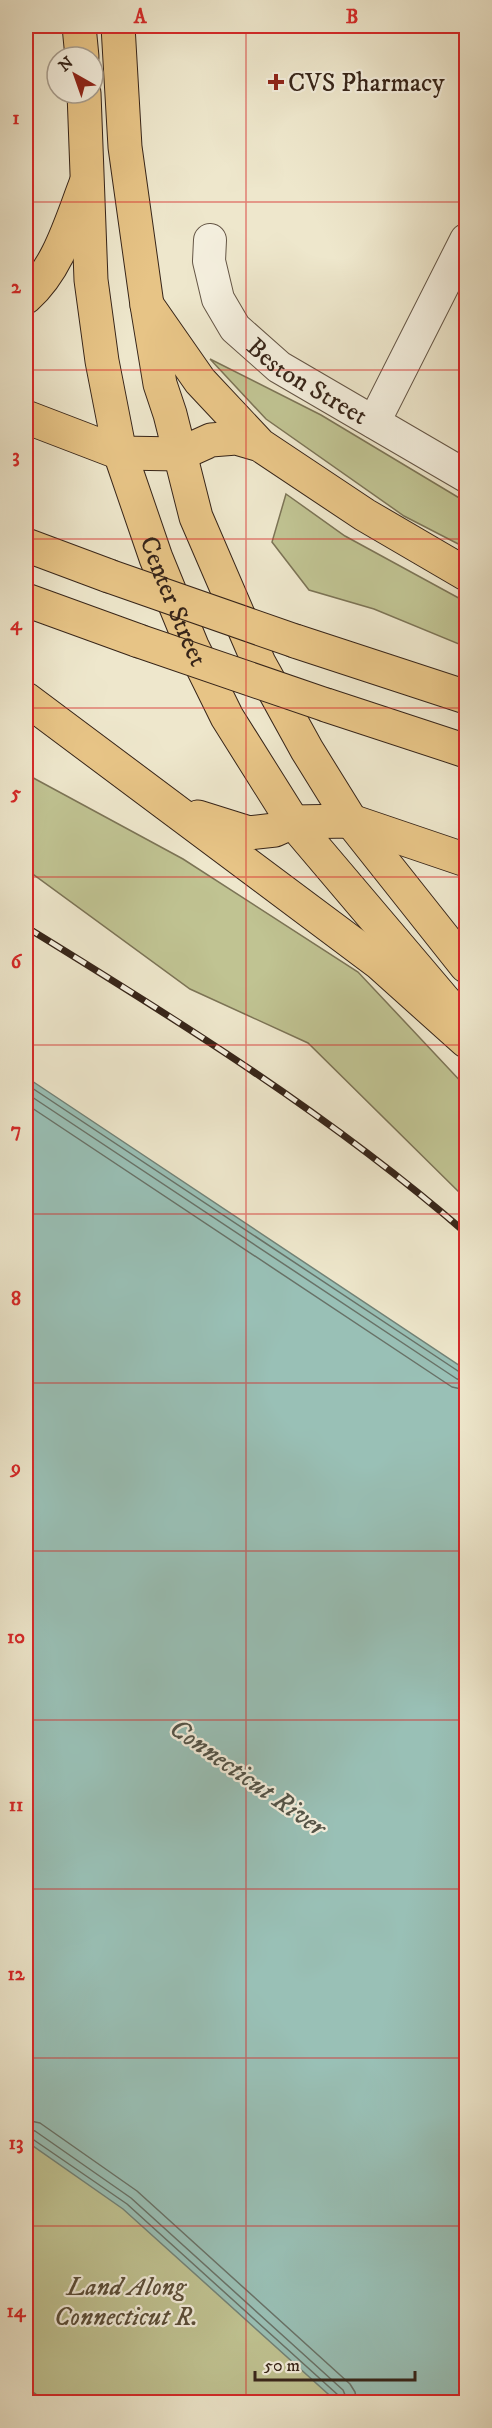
<svg xmlns="http://www.w3.org/2000/svg" width="492" height="2428" font-family="'IM FELL DW Pica',serif">
<style>
.green{fill:#c0c392;stroke:#7c7456;stroke-width:1.5}
.water{fill:#99c0b6;stroke:#728277;stroke-width:1.5}
.lines{fill:none;stroke-linecap:round;stroke-linejoin:round}
.shore{stroke:#687268;stroke-width:1.5}
.minor-casing{stroke:#655646;stroke-width:34}
.major-casing{stroke:#372519;stroke-width:35}
.highway-casing{stroke:#372519;stroke-width:35}
.minor{stroke:#f4efde;stroke-width:32}
.major{stroke:#e7c486;stroke-width:33}
.highway{stroke:#e7c486;stroke-width:33}
.rail-casing{stroke:#372519;stroke-width:7}
.rail{stroke:#f4efde;stroke-width:4.5;stroke-dasharray:14;stroke-linecap:butt}
.highway-bridge-casing{stroke:#372519;stroke-width:35;stroke-linecap:butt}
.highway-bridge{stroke:#e7c486;stroke-width:33}
.grid{fill:none;stroke:#d62828;stroke-width:1.5;stroke-opacity:0.55}
.poi-dot{fill:#8f2418;stroke:#f4efde;stroke-width:2}
.labels{text-anchor:middle;stroke-width:4.5;stroke-linejoin:round;paint-order:stroke}
.poi-label{font-size:26px;fill:#372519;stroke:#f4efde;text-anchor:start}
.street-label{font-size:26px;fill:#372519;stroke:#f4efde}
.park-label{font-size:26px;font-style:italic;fill:#594c37;stroke:#f4efde}
.water-label{font-size:27px;font-style:italic;fill:#545448;stroke:#f4efde}
.neatline{fill:none;stroke:#d62828;stroke-width:2}
.grid-label{font-size:20px;text-anchor:middle;font-weight:bold;fill:#d62828}
</style>
<rect width="100%" height="100%" fill="#eee7cc"/>
<filter id="stains"><feTurbulence type="fractalNoise" baseFrequency=".00333" numOctaves="4"/><feColorMatrix values="0 0 0 0 .2 0 0 0 0 .09 0 0 0 0 .02 0 0 0 .5 -.17"/></filter>
<radialGradient id="worn" r=".72"><stop offset=".6" stop-color="#630" stop-opacity="0"/><stop offset="1" stop-color="#630" stop-opacity=".3"/></radialGradient>
<path class="green" d="M210,359L321,415L466,502V548L404,516L266,419Z
M286,494L345,536L466,602V647L374,609L309,590L272,542Z
M26,774L183,859L358,972L466,1087V1199L308,1043L190,989L26,869Z
M26,2107L435,2402H47L26,2387Z"/>
<path class="water" d="M26,1077L466,1370V2402H337L123,2209L26,2141Z"/>
<g class="lines">
<path class="shore" d="M26,1084L461,1373L466,1374
M26,1093L457,1379L466,1381
M26,1104L452,1387L466,1390
M26,2120L40,2123L137,2191L350,2384L355,2392L357,2402
M26,2129L35,2131L131,2198L343,2390L348,2402
M26,2136L31,2138L127,2204L338,2395L340,2402"/>
<defs>
<g id="minor">
<path id="s1" d="M210,240L209,261L218,299L235,328L279,367L466,476"/>
<path d="M374,422L466,240"/>
</g>
<g id="major">
<path d="M79,26L82,57"/>
<path d="M118,26L125,147L147,305L160,384L170,414L196,517L259,663L307,750L351,821L466,966"/>
<path id="s2" d="M84,93L91,280L102,361L120,453L156,558L192,646L227,717L293,822L466,1026"/>
</g>
<path id="highway" d="M26,297C58,269 71,222 86,183
M147,305L200,381L260,445
M26,417L120,453L180,454L211,440L236,438L260,445L365,515L466,574
M26,545L109,576
M26,600L139,641
M295,641L466,697
M26,699L379,963L466,1041
M326,705L466,751
M198,817L249,833L275,830L293,822L351,821L466,860"/>
</defs>
<use href="#minor" class="minor-casing"/>
<use href="#major" class="major-casing"/>
<use href="#highway" class="highway-casing"/>
<use href="#minor" class="minor"/>
<use href="#major" class="major"/>
<use href="#highway" class="highway"/>
<defs>
<path id="rail" d="M26,927C179,1021 330,1115 466,1233"/>
</defs>
<use href="#rail" class="rail-casing"/>
<use href="#rail" class="rail"/>
<defs>
<path id="highway-bridge" d="M109,576L295,641
M139,641L326,705"/>
</defs>
<use href="#highway-bridge" class="highway-bridge-casing"/>
<use href="#highway-bridge" class="highway-bridge"/>
</g>
<path class="grid" d="M246,26V2402M26,202H466M26,370H466M26,539H466M26,708H466M26,877H466M26,1045H466M26,1214H466M26,1383H466M26,1551H466M26,1720H466M26,1889H466M26,2058H466M26,2226H466"/>
<path class="poi-dot" d="M273 73h6v6h6v6h-6v6h-6v-6h-6v-6h6z"/>
<g class="labels">
<g class="poi-label">
<text x="288" y="91">CVS Pharmacy</text>
</g>
<g class="street-label">
<text dy="9" stroke="none"><textPath href="#s1" startOffset="184">Beston Street</textPath></text>
<text dy="9" stroke="none"><textPath href="#s2" startOffset="520">Center Street</textPath></text>
</g>
<g class="park-label">
<text x="126" y="2295">Land Along<tspan x="126" dy="30">Connecticut R.</tspan></text>
</g>
<g class="water-label">
<text transform="translate(248 1777) rotate(35)" y="9">Connecticut River</text>
</g>
</g>
<rect width="492" height="2428" fill="none" stroke="#eee7cc" stroke-width="66"/>
<g transform="translate(75 75) rotate(320)"><circle r="28" fill="#f4efde" stroke="#a89e8f" stroke-width="1.5"/>
<path d="M0-4.5L10 22L0 15L-10 22Z" fill="#8f2418"/>
<text y="-9" font-size="16" font-weight="bold" text-anchor="middle" fill="#372519">N</text>
</g>
<path d="M255 2371v9h160v-9" fill="none" stroke="#372519" stroke-width="3"/>
<text x="264" y="2371" font-size="18" fill="#372519" stroke="#f4efde" stroke-width="4.5" paint-order="stroke">50 m</text>
<rect x="33" y="33" width="426" height="2362" class="neatline"/>
<g class="grid-label">
<text x="140" y="23">A</text>
<text x="352" y="23">B</text>
<text x="16" y="124">1</text>
<text x="16" y="293">2</text>
<text x="16" y="462">3</text>
<text x="16" y="630">4</text>
<text x="16" y="799">5</text>
<text x="16" y="968">6</text>
<text x="16" y="1136">7</text>
<text x="16" y="1305">8</text>
<text x="16" y="1474">9</text>
<text x="16" y="1643">10</text>
<text x="16" y="1811">11</text>
<text x="16" y="1980">12</text>
<text x="16" y="2149">13</text>
<text x="16" y="2317">14</text>
</g>
<rect width="100%" height="100%" filter="url(#stains)"/>
<rect width="100%" height="100%" fill="url(#worn)"/>
</svg>
